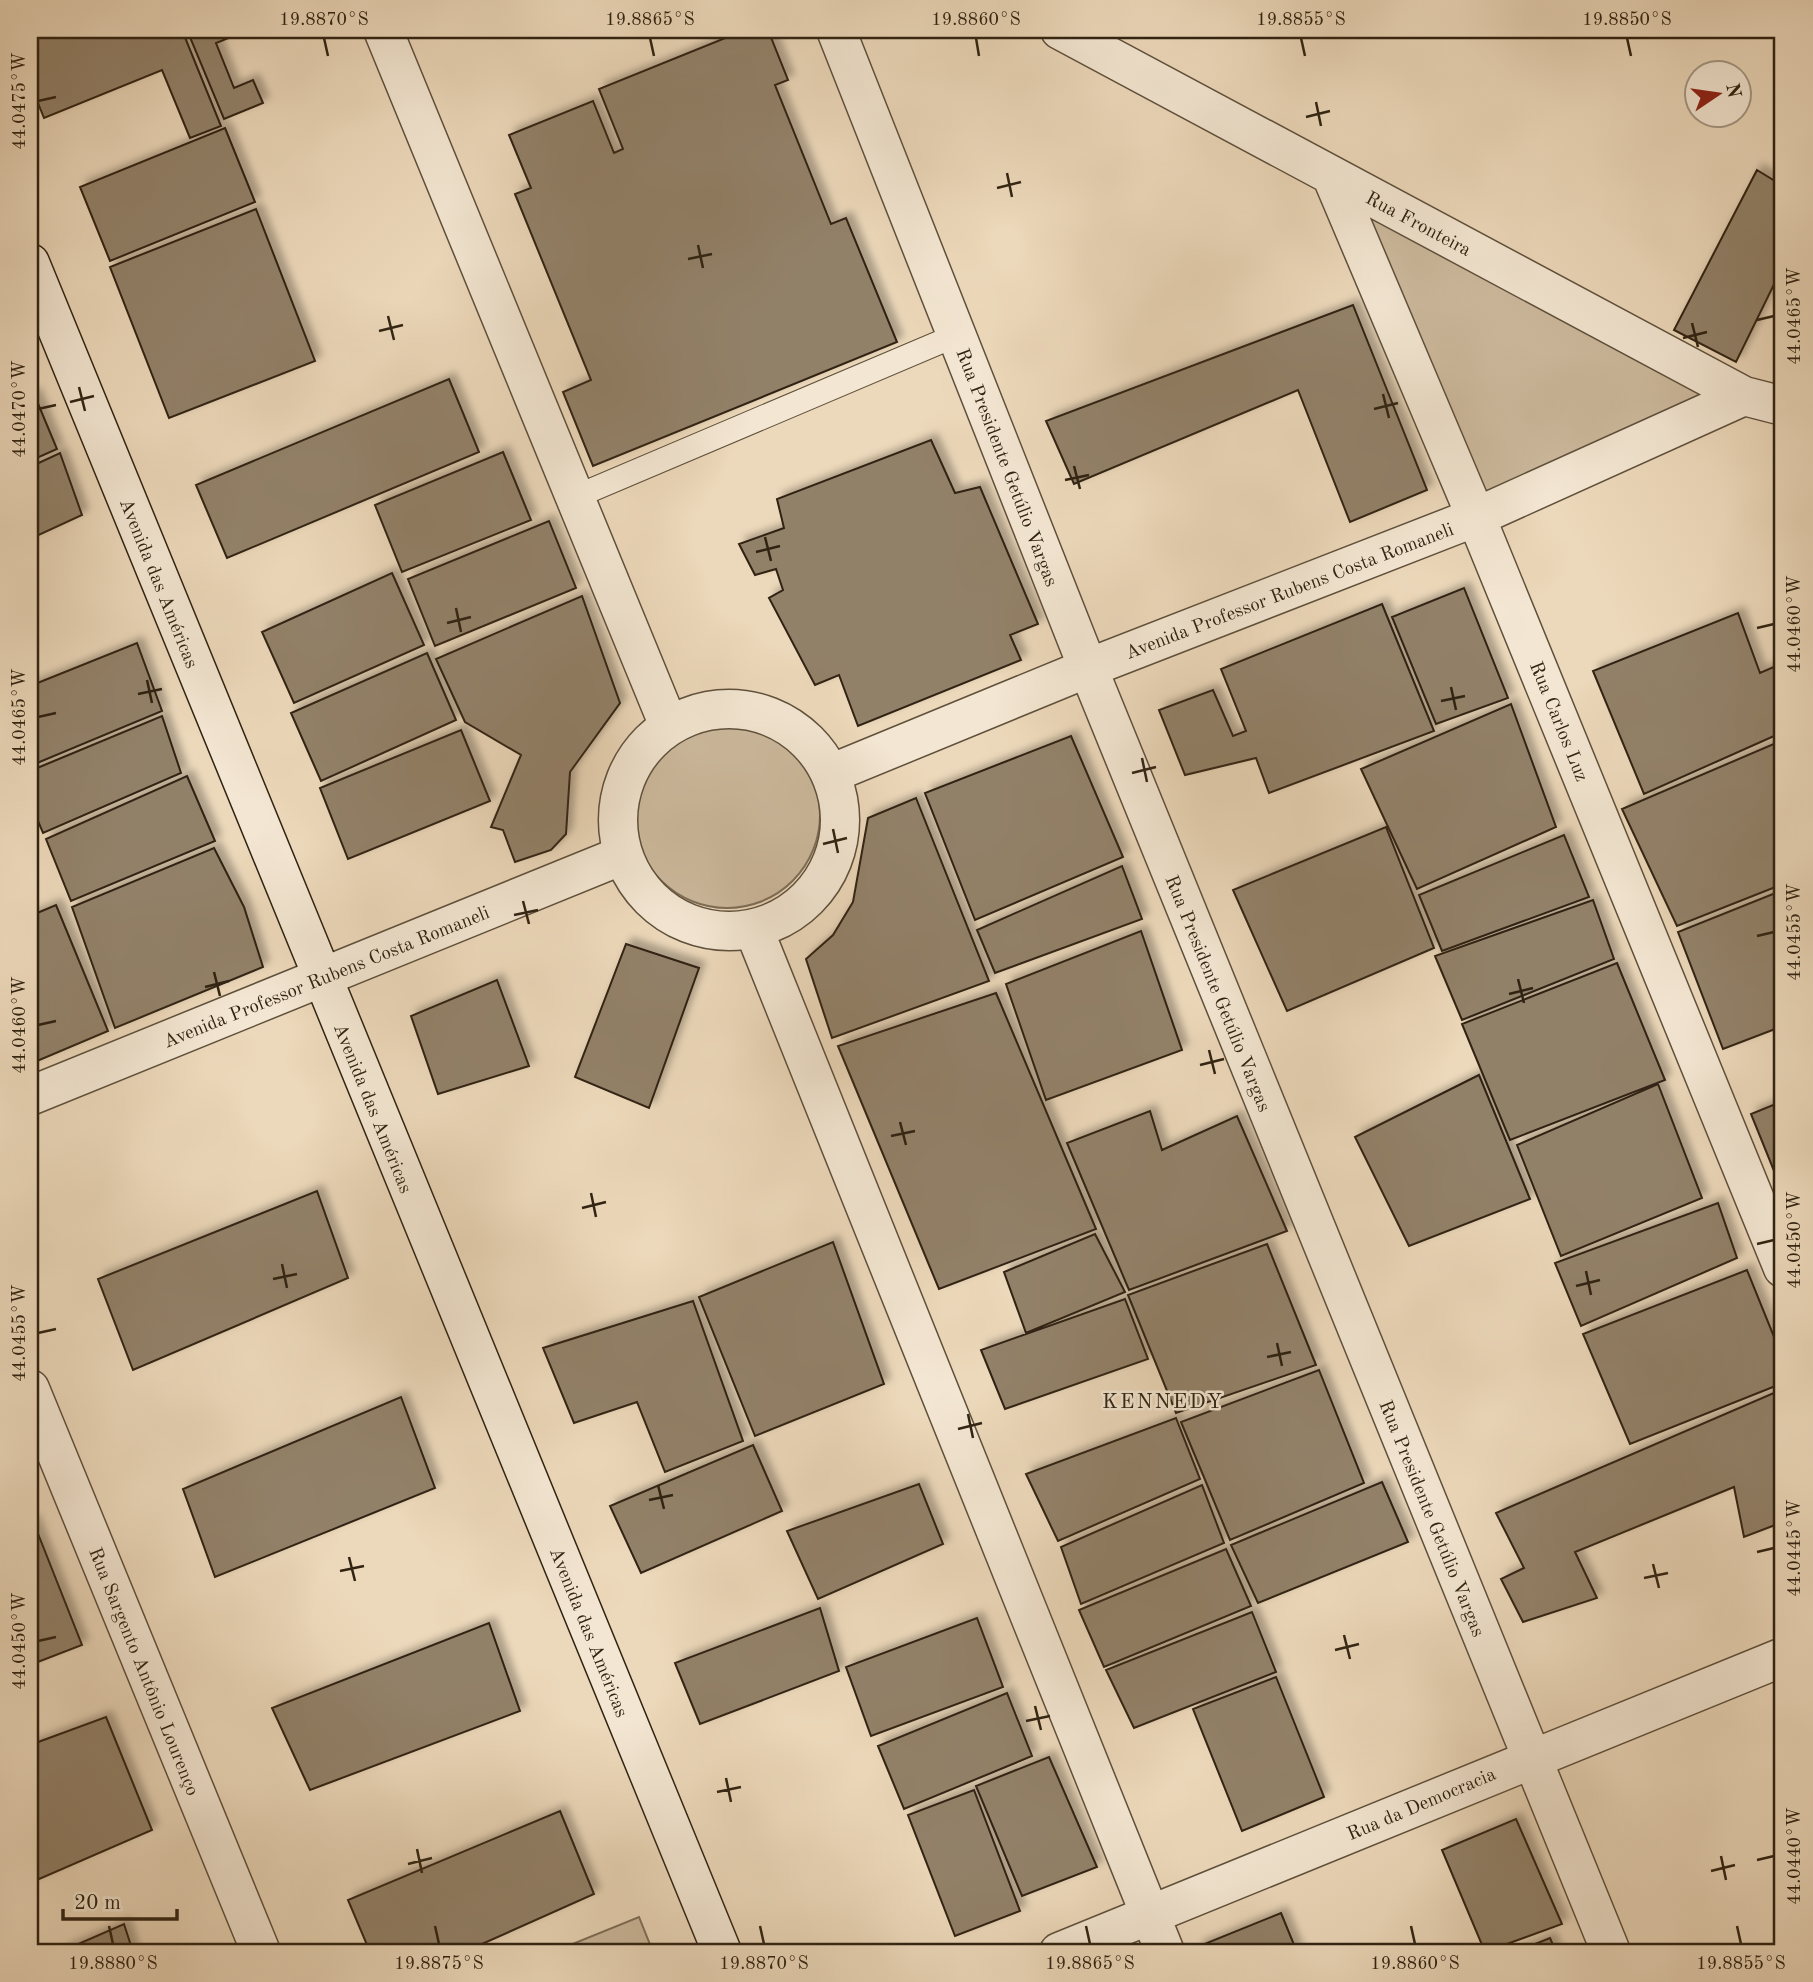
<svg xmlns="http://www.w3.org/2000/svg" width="1813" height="1982" font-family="'Old Standard TT',serif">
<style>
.green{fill:#ccb99d;stroke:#7e6e58;stroke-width:2}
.building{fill:#928169;stroke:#302312;stroke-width:2;filter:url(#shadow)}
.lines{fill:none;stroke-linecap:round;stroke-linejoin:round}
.lane-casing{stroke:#5f503c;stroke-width:25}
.street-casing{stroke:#5f503c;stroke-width:41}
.secondary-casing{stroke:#302312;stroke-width:41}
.lane{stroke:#f3e6d2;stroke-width:23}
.street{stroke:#f3e6d2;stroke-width:38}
.secondary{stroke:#f3e6d2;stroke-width:38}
.ticks{fill:none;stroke:#302312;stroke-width:2.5}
.labels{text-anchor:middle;stroke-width:5;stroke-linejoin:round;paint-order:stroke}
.street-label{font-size:19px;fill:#302312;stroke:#f3e6d2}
.neighbourhood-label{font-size:21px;letter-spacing:2px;fill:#302312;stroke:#f3e6d2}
.neatline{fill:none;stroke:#302312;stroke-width:2.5}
.ticks-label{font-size:18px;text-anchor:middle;fill:#302312}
</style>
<defs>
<filter id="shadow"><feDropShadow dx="6" dy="-6" stdDeviation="3.5" flood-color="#0004"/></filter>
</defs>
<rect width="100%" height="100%" fill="#ecd8ba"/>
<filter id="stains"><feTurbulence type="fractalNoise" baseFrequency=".00286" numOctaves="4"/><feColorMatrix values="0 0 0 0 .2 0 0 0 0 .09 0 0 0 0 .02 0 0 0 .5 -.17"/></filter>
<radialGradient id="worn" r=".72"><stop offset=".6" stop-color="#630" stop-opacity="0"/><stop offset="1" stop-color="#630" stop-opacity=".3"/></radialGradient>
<path class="green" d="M1332,177L1744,396L1476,517Z
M634 815a93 93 0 1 1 186 0a93 93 0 1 1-186 0Z
M639,1917L653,1952H567L565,1947Z"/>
<path class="building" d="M34,30H182L221,126L190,138L162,70L44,118L30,83V31Z
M187,30H248L216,43L234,88L253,80L263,103L224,119Z
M745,30H768L788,80L775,85L831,224L846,218L897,342L593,466L563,392L591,380L515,194L531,188L509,135L593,101L614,153L623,149L599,89Z
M225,128L255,202L110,261L80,187Z
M1757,170L1783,186V266L1736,362L1674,330Z
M256,209L315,361L169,418L110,267Z
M1353,305L1427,490L1350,522L1298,390L1074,484L1046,421Z
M449,379L479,452L227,558L196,485Z
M34,394L57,449L30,461V396Z
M931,440L955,493L980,487L1038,624L1010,635L1021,660L858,726L839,675L815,685L769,598L783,590L776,569L755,575L739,544L784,528L777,499Z
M503,452L531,520L402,572L375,505Z
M60,453L82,515L30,539V467Z
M549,521L576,588L435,646L408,579Z
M392,573L424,645L294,703L262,632Z
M1464,588L1508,698L1436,724L1392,617Z
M582,596L620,703L570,772L566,834L551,850L515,862L503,830L491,827L521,755L465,722L436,659Z
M1382,604L1434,731L1269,793L1256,758L1185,775L1159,710L1213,690L1233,736L1246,731L1221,669Z
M1738,613L1760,673L1783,663V732L1644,794L1593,671Z
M137,643L162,711L30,766V686Z
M427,653L456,720L321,781L291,713Z
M1511,704L1556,827L1417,889L1361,769Z
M162,716L181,773L43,833L30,802V771Z
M461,730L490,801L348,859L320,788Z
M1071,736L1123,857L975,920L925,793Z
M1783,740V884L1677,926L1622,809Z
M187,776L215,841L71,901L46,839Z
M916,798L989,981L832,1038L806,959L833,935L853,902L868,818Z
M1386,827L1434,948L1287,1011L1233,890Z
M1564,835L1589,897L1442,951L1419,895Z
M214,848L244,907L263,967L115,1028L72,907Z
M1122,866L1142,919L995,973L977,930Z
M1783,890V1026L1723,1049L1678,932Z
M1593,900L1614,959L1462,1020L1435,956Z
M56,905L108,1031L30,1064V916Z
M1141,931L1182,1050L1046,1100L1006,984Z
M626,944L699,968L649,1108L575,1077Z
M1617,963L1665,1080L1510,1140L1462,1024Z
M497,980L529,1066L438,1094L411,1016Z
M996,993L1096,1229L939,1289L838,1046Z
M1479,1075L1530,1199L1409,1246L1355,1137Z
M1658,1084L1702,1198L1561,1256L1517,1145Z
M1783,1101V1193L1751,1114Z
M1150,1111L1162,1150L1237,1116L1287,1231L1129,1290L1067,1143Z
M317,1191L348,1278L133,1370L98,1279Z
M1718,1203L1737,1258L1581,1326L1555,1263Z
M1095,1234L1125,1292L1026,1333L1004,1272Z
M833,1242L884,1384L755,1436L699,1297Z
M1267,1244L1316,1365L1176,1413L1128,1295Z
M1747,1270L1783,1359V1383L1630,1444L1583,1334Z
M1125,1299L1148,1359L1005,1409L981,1350Z
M693,1301L743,1441L665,1472L637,1402L574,1423L543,1348Z
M1319,1370L1364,1483L1230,1540L1181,1422Z
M1783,1389V1522L1744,1537L1734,1487L1575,1552L1597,1598L1523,1622L1501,1579L1524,1568L1496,1513Z
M401,1397L435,1488L215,1577L183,1489Z
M1176,1418L1200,1479L1058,1541L1026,1474Z
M753,1445L782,1511L641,1573L610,1506Z
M1382,1482L1408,1542L1258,1603L1231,1545Z
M919,1484L943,1544L818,1599L787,1531Z
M1202,1485L1224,1543L1081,1604L1061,1547Z
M33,1521L82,1645L30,1665V1522Z
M1226,1549L1251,1606L1104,1667L1079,1610Z
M820,1608L839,1671L700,1724L675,1663Z
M1252,1612L1276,1672L1134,1728L1106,1670Z
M977,1618L1003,1687L871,1736L846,1667Z
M489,1623L520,1711L310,1790L272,1708Z
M1276,1677L1324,1797L1242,1831L1193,1709Z
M1007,1693L1032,1756L904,1809L878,1746Z
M106,1717L152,1830L30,1883V1745Z
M1049,1757L1097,1867L1022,1896L976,1786Z
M974,1790L1020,1911L955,1936L908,1815Z
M560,1811L594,1894L464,1952H370L348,1900Z
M1516,1819L1562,1924L1485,1952L1442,1850Z
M1281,1913L1297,1952H1199L1197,1947Z
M124,1924L133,1952H60Z
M1550,1938L1556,1952H1515Z"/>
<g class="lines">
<defs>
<path id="lane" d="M575,497L957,335"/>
<path id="street" d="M383,30L669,726
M836,30L1088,668L1611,1952
M1060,30L1744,396L1783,406
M1332,177L1476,517L1783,1268
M618 820a111 111 0 1 1 222 0a111 111 0 1 1-222 0Z
M830,774L1088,668L1476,517L1744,396
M754,930L1165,1952
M30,1096L623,855
M30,1389L261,1952
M1059,1952L1783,1657"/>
<path id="secondary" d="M30,263L722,1952"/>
</defs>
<use href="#lane" class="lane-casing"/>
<use href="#street" class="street-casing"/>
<use href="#secondary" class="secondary-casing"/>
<use href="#lane" class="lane"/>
<use href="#street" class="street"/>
<use href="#secondary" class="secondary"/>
</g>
<path class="ticks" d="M324,38L328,56M650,38L654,56M976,38L979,56M1301,38L1305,56M1627,38L1631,56M38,101L56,97M1316,102L1321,126M1306,117L1330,111M1007,173L1012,197M997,188L1021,182M698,245L703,268M688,259L712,254M388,316L394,340M1757,320L1774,316M1692,323L1698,347M379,331L403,325M1683,338L1707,332M79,387L85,411M1383,394L1389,418M70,402L94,396M38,409L56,405M1374,409L1398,403M1074,466L1080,489M1065,480L1089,475M765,537L771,561M756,552L780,546M456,608L461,632M447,623L471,617M1757,628L1774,624M147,680L152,703M1451,687L1456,710M138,694L162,689M1441,701L1465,696M38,717L56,713M1142,758L1147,782M1132,773L1156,767M833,829L838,853M823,844L847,838M523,901L529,924M514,915L538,910M1757,936L1774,932M214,972L220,996M1518,979L1524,1003M205,987L229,981M1509,994L1533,988M38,1025L56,1021M1209,1050L1215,1074M1200,1065L1224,1059M900,1122L906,1145M891,1136L915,1131M591,1193L596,1217M582,1208L606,1202M1757,1244L1774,1240M282,1264L287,1288M1586,1271L1591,1295M273,1279L297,1274M1576,1286L1600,1280M38,1333L56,1329M1277,1343L1282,1366M1267,1357L1291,1352M968,1414L973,1438M958,1429L982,1423M658,1485L664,1509M649,1500L673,1495M1757,1552L1774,1548M349,1557L355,1581M1653,1564L1659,1588M340,1571L364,1566M1644,1578L1668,1573M1344,1635L1350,1659M38,1641L56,1637M1335,1650L1359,1644M1035,1706L1041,1730M1026,1721L1050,1716M726,1778L731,1802M717,1792L741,1787M417,1849L422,1873M1721,1856L1726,1880M1757,1860L1774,1856M408,1864L432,1858M1711,1871L1735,1865M109,1926L113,1944M435,1926L439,1944M760,1926L764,1944M1086,1926L1090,1944M1411,1926L1415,1944M1737,1926L1741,1944"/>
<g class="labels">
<g class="street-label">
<text transform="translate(1419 223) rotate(28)" y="7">Rua Fronteira</text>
<text transform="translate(1008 467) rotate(69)" y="7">Rua Presidente Getúlio Vargas</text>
<text transform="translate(160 583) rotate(68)" y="7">Avenida das Américas</text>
<text transform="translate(1289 590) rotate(-21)" y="7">Avenida Professor Rubens Costa Romaneli</text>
<text transform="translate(1560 721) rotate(68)" y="7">Rua Carlos Luz</text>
<text transform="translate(326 976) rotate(-22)" y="7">Avenida Professor Rubens Costa Romaneli</text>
<text transform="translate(1219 993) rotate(68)" y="7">Rua Presidente Getúlio Vargas</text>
<text transform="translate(374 1108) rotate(68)" y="7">Avenida das Américas</text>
<text transform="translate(1433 1518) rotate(68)" y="7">Rua Presidente Getúlio Vargas</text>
<text transform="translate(590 1632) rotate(68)" y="7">Avenida das Américas</text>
<text transform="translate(145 1671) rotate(68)" y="7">Rua Sargento Antônio Lourenço</text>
<text transform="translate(1421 1803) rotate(-23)" y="7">Rua da Democracia</text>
</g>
<g class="neighbourhood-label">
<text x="1163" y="1408">KENNEDY</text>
</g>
</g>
<rect width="1813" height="1982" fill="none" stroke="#ecd8ba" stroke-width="77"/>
<g transform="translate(1718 94) rotate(77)"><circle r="33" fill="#f3e6d2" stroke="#a59885" stroke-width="2"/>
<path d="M0-5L12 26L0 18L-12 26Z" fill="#8f2418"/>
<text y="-10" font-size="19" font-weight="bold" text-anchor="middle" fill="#302312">N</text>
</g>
<path d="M63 1909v10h114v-10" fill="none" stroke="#302312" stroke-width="3.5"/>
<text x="74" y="1909" font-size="21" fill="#302312" stroke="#f3e6d2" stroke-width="5" paint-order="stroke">20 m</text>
<rect x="38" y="38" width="1736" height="1906" class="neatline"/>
<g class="ticks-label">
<text x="324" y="25">19.8870°S</text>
<text x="650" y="25">19.8865°S</text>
<text x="976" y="25">19.8860°S</text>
<text x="1301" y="25">19.8855°S</text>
<text x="1627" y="25">19.8850°S</text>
<text transform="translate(19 101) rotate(-90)" y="6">44.0475°W</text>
<text transform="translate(1794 316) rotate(-90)" y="6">44.0465°W</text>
<text transform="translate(19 409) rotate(-90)" y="6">44.0470°W</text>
<text transform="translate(1794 624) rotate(-90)" y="6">44.0460°W</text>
<text transform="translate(19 717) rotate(-90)" y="6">44.0465°W</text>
<text transform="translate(1794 932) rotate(-90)" y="6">44.0455°W</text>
<text transform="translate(19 1025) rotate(-90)" y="6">44.0460°W</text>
<text transform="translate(1794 1240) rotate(-90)" y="6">44.0450°W</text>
<text transform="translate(19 1333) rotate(-90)" y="6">44.0455°W</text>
<text transform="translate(1794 1548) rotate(-90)" y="6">44.0445°W</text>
<text transform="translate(19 1641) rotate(-90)" y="6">44.0450°W</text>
<text transform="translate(1794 1856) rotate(-90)" y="6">44.0440°W</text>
<text x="113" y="1969">19.8880°S</text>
<text x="439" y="1969">19.8875°S</text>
<text x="764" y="1969">19.8870°S</text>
<text x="1090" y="1969">19.8865°S</text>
<text x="1415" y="1969">19.8860°S</text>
<text x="1741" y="1969">19.8855°S</text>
</g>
<rect width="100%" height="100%" filter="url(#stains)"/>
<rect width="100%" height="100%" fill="url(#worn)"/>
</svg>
